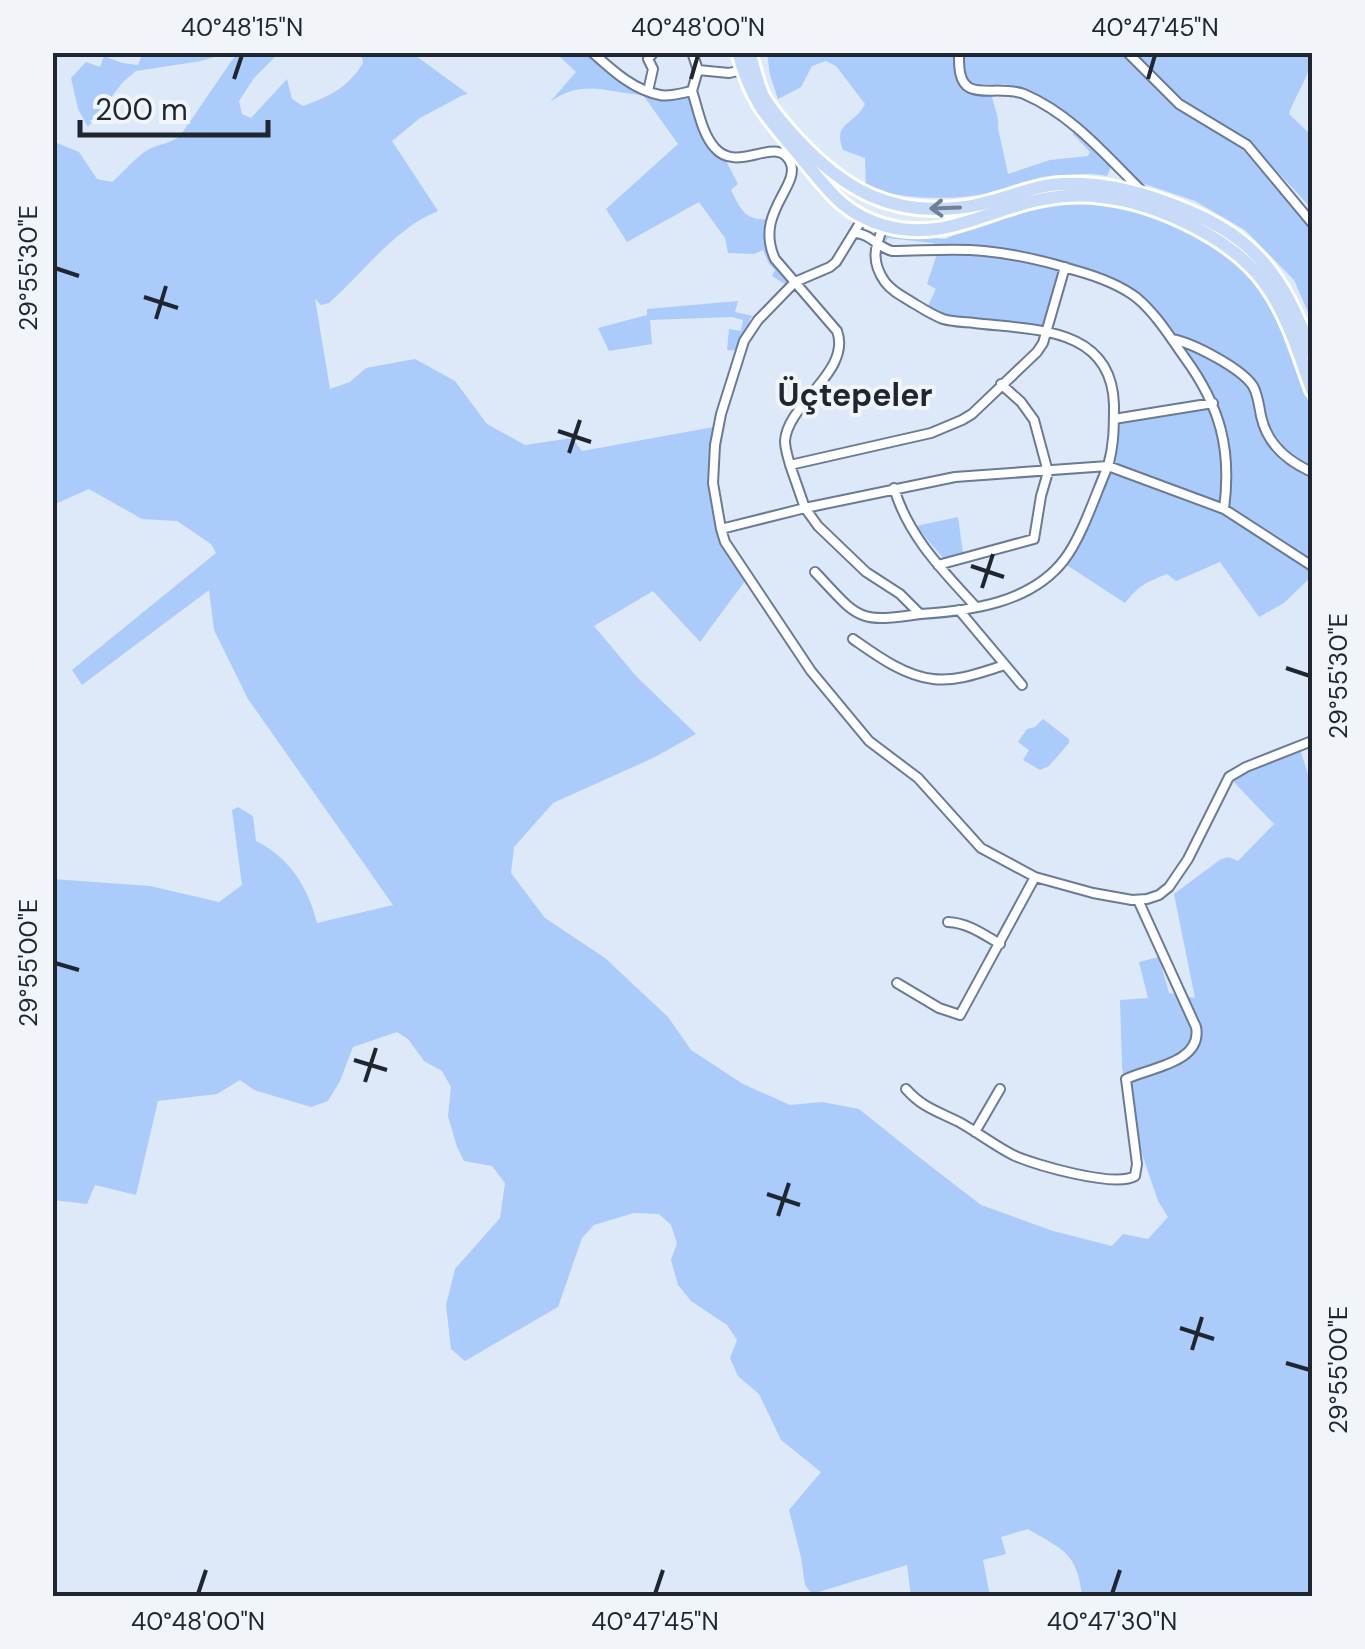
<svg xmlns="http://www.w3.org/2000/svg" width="1365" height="1649" font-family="'DM Sans',sans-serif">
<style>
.green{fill:#abcbfb}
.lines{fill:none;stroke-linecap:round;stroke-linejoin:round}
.minor-casing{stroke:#6b7b95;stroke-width:12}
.primary-casing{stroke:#fff;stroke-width:18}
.minor{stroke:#fff;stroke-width:8}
.primary{stroke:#c7dbf9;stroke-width:12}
.oneway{stroke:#738094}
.ticks{fill:none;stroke:#1f2630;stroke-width:4}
.labels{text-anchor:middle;stroke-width:8;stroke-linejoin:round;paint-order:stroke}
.neighbourhood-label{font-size:32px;font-weight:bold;fill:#1f2630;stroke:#f1f5fa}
.neatline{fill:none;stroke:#1f2630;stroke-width:4}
.ticks-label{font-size:25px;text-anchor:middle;fill:#1f2630}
</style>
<rect width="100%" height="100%" fill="#dde8f9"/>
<path class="green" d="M555,52L588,53L646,92L690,97L701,125L724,157L738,184L731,190C740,208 745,221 767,219C762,246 771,260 789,280L785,284L772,276L775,270L769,264L763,250L754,254L728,253L725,238L699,202L627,242L606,209L678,144L643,95C607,93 583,78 550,102L576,72Z
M143,53H228L201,61L136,71L123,82L88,127L78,109L71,78L86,62L100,67L104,56L122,63L138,65Z
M237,53H279L254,78L239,101L242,114L251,118L287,79L292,99L303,106C329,97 349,87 363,63L361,53H412L468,94L463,95L420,118L392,141L438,211C396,227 362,274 329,303L321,305L315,299L330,389L350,382L366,368L415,359L455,381L487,424L525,445L572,438L582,451L719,426L713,483L720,529L748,577L700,642L653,591L594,626L636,676L696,734L653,758L553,803L514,847L511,873L545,918L605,958L668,1017L691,1050L743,1084L790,1105L822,1102L859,1109L915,1154L981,1205L1053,1231L1112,1246L1123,1234L1148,1239L1168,1217L1158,1201L1138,1142L1126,1098L1122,1066L1120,1000L1148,998L1139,962L1159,957L1169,993L1195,998L1174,894L1221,859L1229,857L1238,861L1274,824L1229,777L1299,746L1312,787V1596H1082C1077,1552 1063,1550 1028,1529L1001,1537L1006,1554L983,1560L990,1596H911L907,1565L812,1594L805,1585L801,1557L789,1510L821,1472L781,1440L759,1394L738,1376L730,1358L737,1340L727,1325L691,1301L678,1285L671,1260L677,1243L671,1225L659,1214L634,1213L594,1225L582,1238L558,1307L465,1361L451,1349L446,1305L455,1269L500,1218L505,1183L492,1166L464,1161L457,1147L448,1116L451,1087L442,1071L424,1061L408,1039L397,1032L353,1047L340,1081L328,1101L311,1107L254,1090L240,1080L217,1094L158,1101L136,1195L95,1185L87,1204L53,1200L52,879L150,886L219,902L242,885L232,810L238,807L253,816L256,841C290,858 308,887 317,923L393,905L248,699L214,630L209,590L82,685L72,670L216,553L211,544L177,521L142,519L89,489L53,505L52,141L79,152L97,179L112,182C123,173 132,161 143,153C155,144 168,145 180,136Z
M767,53H954C957,85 959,88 991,93C993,104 1000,118 998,128L1008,174L1050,160L1088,156L1090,152L1073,134L1075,131L1108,162L1111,167L1107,176C1064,168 1026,187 984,194C944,201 905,198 866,189L865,158L843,150C832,122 855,125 865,104L836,66L826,61L812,66L801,87L778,99L770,75Z
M961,53H1117L1129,61L1182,111L1233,139L1306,220L1312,235V321L1294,280L1245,230L1195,201L1142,183L1087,131L1053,106L1006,84L973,85L965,77Z
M1132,53H1312C1312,73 1296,93 1289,114L1312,136V209L1245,137L1179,99Z
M1075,200L1120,205L1183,228L1228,254L1247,271L1264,293L1277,319L1312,412V576L1284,603L1259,617L1220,562L1176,581L1167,574C1147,582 1139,585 1125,603L1062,562L1108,466L1114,419L1212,403L1172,339L1129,293L1065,267L1048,328L947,315L928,306L936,289L927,284L938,251L943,250L933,243L888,238L885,243L883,242L887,233L945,239L1002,215L1028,207Z
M738,301L735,312L753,316L750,319L740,351L727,350L729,329L741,331L743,320L732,317L650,320L652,344L609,351L598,328L647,315V309Z
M958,517L963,553L943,558L916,526Z
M1043,719L1069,739V743L1049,766L1040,770L1023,760L1029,750L1018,742L1027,729L1035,727Z"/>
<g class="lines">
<defs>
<path id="minor" d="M592,52C612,70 633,90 660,95C670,97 682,93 692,91C698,109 702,134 715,148C738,175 779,132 791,164C799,187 754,214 775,259L837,331C852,371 787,404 785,441C785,449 788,457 790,465
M692,52L698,70
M959,52C959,64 958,82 970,88C982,94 1006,87 1024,94C1073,115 1107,157 1144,193
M1127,52L1179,104L1247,145L1312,223
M648,91L653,69L648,59L654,52
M692,91L698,70L729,73L742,70
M855,233C871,234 877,247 892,251C923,251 954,248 984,251C1015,254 1045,261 1074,270C1096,276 1119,284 1137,298C1157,315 1170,337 1185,358C1220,406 1232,449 1224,509
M1065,267L1043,343L1037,352L972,414L962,420L931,433L790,465L805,508L721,529L725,542L811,671L869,741L918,778L981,848L1035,877L1093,893L1132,900L1147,899L1159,895L1169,887L1188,859L1229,777L1246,767L1312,741
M1172,339C1193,343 1241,368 1253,386C1258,395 1259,406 1261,416C1267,444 1287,461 1312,472
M1114,419L1213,403
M894,488C908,536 943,571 976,607
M721,529L713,483L715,445L721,414L744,341L758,320L795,282L830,267L836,262L863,218
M938,565L1034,539L1041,496L1048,472L1034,420L1021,402L1001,384
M815,572C858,617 855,624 920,614L900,594L866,572L818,526L805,508L955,477L1108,466C1114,445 1114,427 1114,405C1112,326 1033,330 974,323C964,322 953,322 943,319C932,315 920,307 910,301C900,295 892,291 885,282C871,262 874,247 884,226
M959,610L1022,685
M920,614C970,611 1031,603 1064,560C1082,537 1096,493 1108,466L1224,509L1312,566
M853,639C876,655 904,676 933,679C957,682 982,672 1005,665
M948,922C968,923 983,934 1000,944
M897,983L939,1008L960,1015L1035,877
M906,1089C923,1108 937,1111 959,1122C977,1132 994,1145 1013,1155C1035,1165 1115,1188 1135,1176L1137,1164L1126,1079C1148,1068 1203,1063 1196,1027L1138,900
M975,1132L1000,1089"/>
<path id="primary" d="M738,52C752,103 767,117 800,156C827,188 842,214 886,226C942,241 982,213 1034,201C1056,196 1080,194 1102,197C1157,203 1234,239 1266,285C1288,316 1299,354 1312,390
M749,52C754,67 757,83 763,96C772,112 784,125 796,138C844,190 892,217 965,207C998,203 1028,186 1061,184C1098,182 1131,190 1165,202C1252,233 1281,270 1312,354"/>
</defs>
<use href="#minor" class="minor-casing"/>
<use href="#primary" class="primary-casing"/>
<use href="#minor" class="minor"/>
<use href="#primary" class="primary"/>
</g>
<defs><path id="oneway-shaft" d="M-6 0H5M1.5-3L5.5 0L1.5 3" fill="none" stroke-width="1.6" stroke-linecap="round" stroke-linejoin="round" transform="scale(2.5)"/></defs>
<use class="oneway" href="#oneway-shaft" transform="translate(945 208) rotate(178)"/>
<path class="ticks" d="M234,79L242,55M691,79L698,55M1148,79L1155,55M55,268L79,276M144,297L178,308M156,319L166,286M558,431L591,442M569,453L580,420M971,566L1004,577M982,588L993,554M1286,668L1310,676M55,963L79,970M354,1060L387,1070M365,1082L376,1048M767,1194L800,1205M778,1216L789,1183M1180,1328L1214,1339M1192,1350L1202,1317M1286,1363L1310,1370M198,1594L206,1570M655,1594L663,1570M1112,1594L1120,1570"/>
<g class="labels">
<g class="neighbourhood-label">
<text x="855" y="406">Üçtepeler</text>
</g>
</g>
<rect width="1365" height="1649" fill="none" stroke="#f1f5fa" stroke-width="110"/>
<path d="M80 120v15h188v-15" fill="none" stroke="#1f2630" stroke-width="5"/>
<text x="95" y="120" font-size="30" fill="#1f2630" stroke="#f1f5fa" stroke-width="8" paint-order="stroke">200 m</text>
<rect x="55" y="55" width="1255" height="1539" class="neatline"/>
<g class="ticks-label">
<text x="242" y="36">40°48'15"N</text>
<text x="698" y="36">40°48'00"N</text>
<text x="1155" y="36">40°47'45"N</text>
<text transform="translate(28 268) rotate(-90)" y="9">29°55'30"E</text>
<text transform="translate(1338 676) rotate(-90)" y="9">29°55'30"E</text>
<text transform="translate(28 963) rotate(-90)" y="9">29°55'00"E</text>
<text transform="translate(1338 1370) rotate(-90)" y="9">29°55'00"E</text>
<text x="198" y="1630">40°48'00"N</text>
<text x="655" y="1630">40°47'45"N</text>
<text x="1112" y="1630">40°47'30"N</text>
</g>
</svg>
